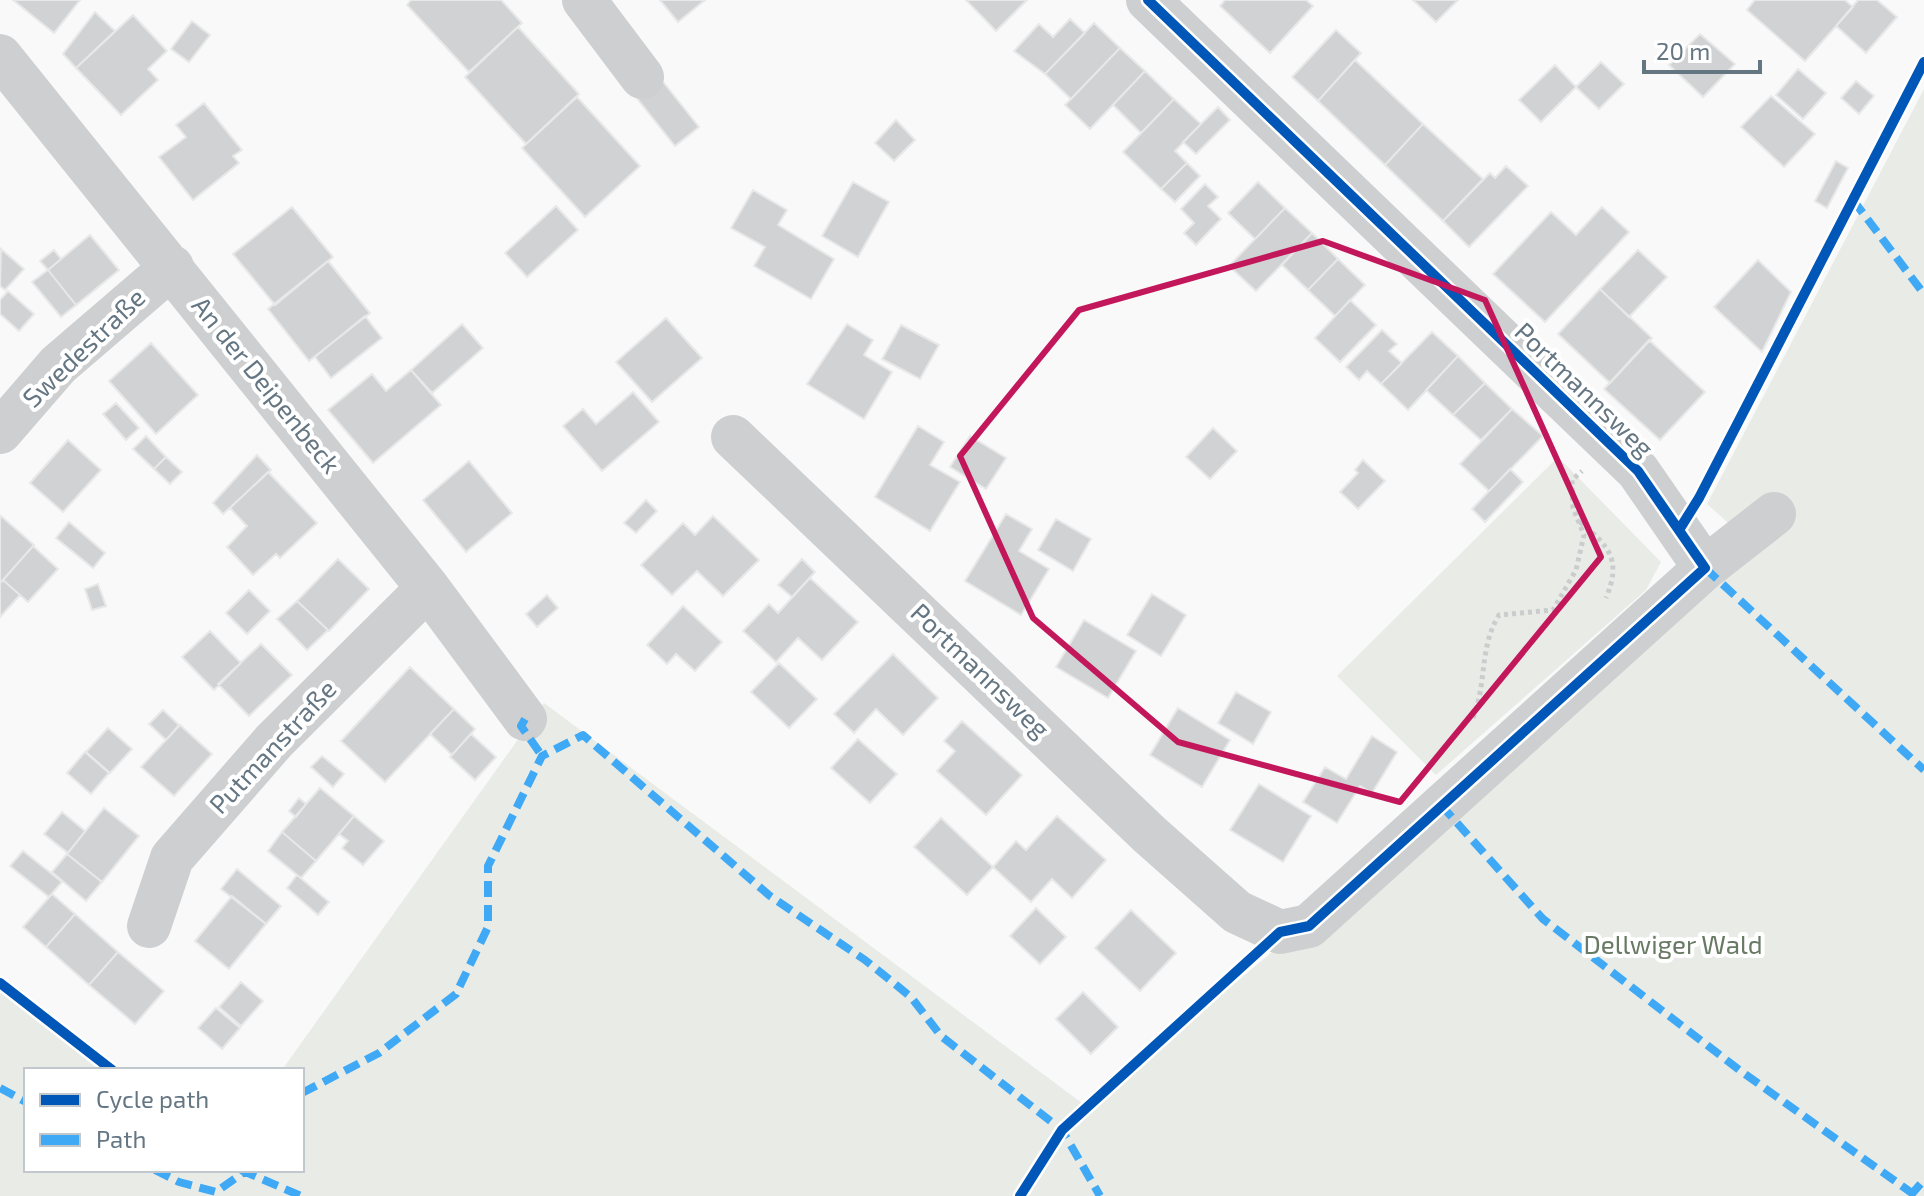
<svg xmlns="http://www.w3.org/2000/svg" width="1924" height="1196" font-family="'Exo 2',sans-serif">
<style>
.green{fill:#e8ebe6}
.building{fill:#d0d2d3;stroke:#e8e8e8;stroke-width:2}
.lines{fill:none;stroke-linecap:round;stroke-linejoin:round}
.path{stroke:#cbcccd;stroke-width:5;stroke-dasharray:4 4;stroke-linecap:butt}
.minor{stroke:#cecfd0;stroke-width:44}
.quiet{stroke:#3fa9f5;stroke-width:8;stroke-dasharray:16 8;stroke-linecap:butt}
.cycleway-casing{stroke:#fff;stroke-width:15}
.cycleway{stroke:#0057b8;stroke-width:10}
.marked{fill:none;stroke:#c2185b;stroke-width:6;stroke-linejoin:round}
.labels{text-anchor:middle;stroke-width:8;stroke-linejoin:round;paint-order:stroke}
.street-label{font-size:26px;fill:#657683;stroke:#fff}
.park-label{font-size:26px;fill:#687a64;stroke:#fff}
</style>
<rect width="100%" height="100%" fill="#f9f9f9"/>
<path class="green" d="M1924,89V1196H0V986L107,1070H26V1170H302V1070H282L544,703L1086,1106L1759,550L1707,504Z
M1558,457L1661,562L1646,590L1436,775L1337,676Z"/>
<path class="building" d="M13,0H80L54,33Z
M411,0H501L522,23L469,72L407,5Z
M660,0H705L678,22Z
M966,0H1027L996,31Z
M1225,0H1306L1313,6L1270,53L1220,6Z
M1413,0H1458L1436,22Z
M1755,0H1845L1853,7L1805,61L1747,10Z
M1858,0H1877L1897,17L1866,53L1836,26Z
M95,12L115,31L76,68L63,54Z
M133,15L167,51L148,69L158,80L121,115L76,68Z
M1070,19L1085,33L1045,74L1014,51L1039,24L1053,37Z
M192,21L210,35L189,62L171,49Z
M1094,23L1120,48L1071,99L1045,74Z
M518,27L579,94L526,144L465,77Z
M1336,30L1361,53L1318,101L1292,77Z
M1700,34L1735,64L1703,97L1669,65Z
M1120,48L1145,71L1090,129L1065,105Z
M1355,60L1423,124L1385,165L1318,101Z
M1601,62L1624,84L1599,109L1576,87Z
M1555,65L1576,87L1541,122L1519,100Z
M1798,69L1826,93L1803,119L1776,95Z
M1145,71L1174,99L1141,133L1113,105Z
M660,78L699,127L675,146L636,97Z
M1856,81L1874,96L1859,114L1841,98Z
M1771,96L1815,134L1784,167L1741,127Z
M577,97L640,166L585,217L522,148Z
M1174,99L1201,124L1175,151L1187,163L1161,189L1123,152Z
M204,103L242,150L233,156L239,163L193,200L159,157L186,137L176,125Z
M1218,107L1230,120L1196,154L1183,142Z
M896,120L915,140L894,161L875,143Z
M1423,124L1483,179L1443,221L1385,165Z
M1836,161L1848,168L1827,208L1815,201Z
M1187,163L1200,176L1175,202L1161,189Z
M1506,166L1528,186L1469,247L1443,221L1490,173L1495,178Z
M853,182L889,202L858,257L822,236Z
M1258,182L1285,208L1255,239L1228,213Z
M1205,184L1218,197L1208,206L1221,219L1196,245L1184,233L1194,223L1181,209Z
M753,190L787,210L778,225L834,259L811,299L754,266L765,247L731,228Z
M556,206L578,230L527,277L505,253Z
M292,207L333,257L275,305L233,254Z
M1602,207L1629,232L1545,322L1493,274L1551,212L1576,235Z
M1285,208L1312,233L1256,291L1229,266Z
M1312,233L1338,259L1308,290L1282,265Z
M90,235L119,270L76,305L48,270Z
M1,249L24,269L5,290L0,286Z
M54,250L61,259L48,270L40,261Z
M1638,250L1667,277L1629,317L1600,289Z
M1338,259L1365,285L1335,316L1308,290Z
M1758,260L1791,292L1762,352L1714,307Z
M328,261L370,313L309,361L268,309Z
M48,270L76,305L61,317L32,282Z
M1600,289L1652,338L1610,383L1558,334Z
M8,291L34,314L19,331L0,314V300Z
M1350,300L1376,325L1340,362L1315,338Z
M365,316L382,338L331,378L315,357Z
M666,318L702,358L652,402L616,362Z
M462,324L483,348L432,393L411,370Z
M847,324L873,340L864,355L892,372L864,419L807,384Z
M901,325L939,345L920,379L882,359Z
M1382,330L1397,344L1389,351L1402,363L1381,384L1367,371L1359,380L1346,367Z
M1432,332L1458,356L1408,410L1381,384Z
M1649,340L1705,392L1660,440L1604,389Z
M151,343L198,395L156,434L109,381Z
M1458,356L1485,383L1453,415L1426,390Z
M411,370L441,405L373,463L328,410L372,374L386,391Z
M1485,383L1512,409L1481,440L1453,415Z
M633,392L659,422L602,471L563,426L583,409L596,424Z
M116,403L139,428L126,440L103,414Z
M1512,409L1543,436L1489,491L1460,464Z
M918,426L944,442L930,465L960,482L930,531L875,497Z
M1213,428L1237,451L1210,479L1186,457Z
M146,436L166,457L154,469L133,449Z
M970,436L1006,458L986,489L950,467Z
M68,440L101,470L63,512L30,483Z
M257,455L271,470L223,514L213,503Z
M166,457L182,472L170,484L154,469Z
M1363,460L1385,481L1358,509L1340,492L1358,473L1355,470Z
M469,461L512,513L466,552L423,500Z
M1510,469L1523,482L1485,522L1472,509Z
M268,472L317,523L280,558L276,554L253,575L227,547L247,526L230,508Z
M646,500L657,511L636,533L624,523Z
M1006,514L1032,529L1019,551L1049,569L1021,615L965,581Z
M1,516L34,545L0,583V518Z
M713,516L759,560L723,596L697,571L672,595L641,565L683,523L695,535Z
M1056,519L1091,539L1073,571L1038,550Z
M69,522L105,553L93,568L56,538Z
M33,546L58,569L28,602L3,580Z
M338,559L369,589L329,631L297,601Z
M802,559L815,572L792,597L778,585Z
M810,578L858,622L822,660L798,638L776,662L743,631L769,604L778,613Z
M3,580L20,595L0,617V583Z
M98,584L106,606L92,610L85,589Z
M249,590L270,611L247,634L226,613Z
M1152,594L1186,615L1161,656L1127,635Z
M547,595L558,608L537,627L526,614Z
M297,601L328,630L307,650L277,619Z
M683,606L722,642L695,671L676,654L667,664L647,645Z
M1084,620L1136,651L1108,698L1056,667Z
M210,631L241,663L214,690L182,657Z
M261,644L292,675L249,716L218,684Z
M893,654L938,698L903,735L876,709L854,733L834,714Z
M779,663L817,699L789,728L751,692Z
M410,667L454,709L385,782L341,741Z
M1236,692L1271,712L1253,744L1218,723Z
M1178,708L1230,740L1202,787L1150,755Z
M454,709L475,729L452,755L430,734Z
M163,710L179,725L166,740L149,724Z
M962,721L1022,775L986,815L937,771L955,751L944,741Z
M180,725L212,754L174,796L141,767Z
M108,728L132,749L110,773L86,752Z
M471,734L496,757L475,780L450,757Z
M1372,736L1397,752L1372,793L1360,786L1337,823L1303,802L1325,767L1346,779Z
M858,739L897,774L870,803L831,768Z
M85,752L109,773L91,794L67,773Z
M322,756L344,774L333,787L311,767Z
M1259,784L1311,816L1283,862L1230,830Z
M320,788L354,816L316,861L282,832Z
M299,798L306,804L296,817L289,811Z
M104,808L139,836L102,882L67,854Z
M62,812L85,831L68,853L44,834Z
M354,816L384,841L363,865L342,848L348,841L339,834Z
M1057,816L1106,860L1072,898L1052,879L1031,902L993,867L1016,841L1026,850Z
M941,818L993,867L967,895L914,847Z
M282,832L316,861L301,878L268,851Z
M23,851L62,882L49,897L10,866Z
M67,854L102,882L86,901L52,872Z
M237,869L281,906L266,924L221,889Z
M297,875L329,902L318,915L287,888Z
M52,894L75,914L46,947L23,927Z
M232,896L266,924L229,969L195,941Z
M1036,908L1066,937L1040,964L1010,936Z
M1131,910L1176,953L1140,991L1095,948Z
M75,914L118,952L89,985L46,947Z
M118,952L164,991L135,1024L89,985Z
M241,982L263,1001L241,1026L219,1007Z
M1083,992L1118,1027L1091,1054L1056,1019Z
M216,1008L240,1028L222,1049L198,1028Z"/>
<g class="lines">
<path class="path" d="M1580,522C1609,546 1622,560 1606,598
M1473,718C1487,684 1479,647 1499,615L1553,610L1576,570L1584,535L1573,508L1572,480L1582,471"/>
<path class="minor" d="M584,0L642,77
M0,56L428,588L525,719
M0,432L58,365L172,267
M733,437L1150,835L1237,912L1280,932L1309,926L1705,568L1638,471L1148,0
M1705,568L1774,514
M149,926L172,858L274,741L428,588"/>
<path class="quiet" d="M1853,200L1924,294
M1705,568L1924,770
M525,719L521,726L542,756
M1441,805L1543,919L1742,1072L1916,1196
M0,1088L26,1102
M302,1093L379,1053L456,994L488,927V866L542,756L583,735L770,896L865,960L911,997L941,1036L1062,1130L1100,1196
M155,1170L179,1182L216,1192L247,1170
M241,1170L301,1196
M1910,1196L1924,1180"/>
<defs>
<path id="cycleway" d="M1679,530L1699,498L1924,62
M0,983L112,1070
M1020,1196L1062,1130L1280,932L1309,926L1705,568L1638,471L1148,0"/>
</defs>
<use href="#cycleway" class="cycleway-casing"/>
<use href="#cycleway" class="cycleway"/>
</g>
<path class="marked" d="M1323,241L1485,300L1601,557L1400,802L1178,742L1033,618L960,456L1079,310Z"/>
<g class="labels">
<g class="street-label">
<text transform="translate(84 348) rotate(-44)" y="9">Swedestraße</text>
<text transform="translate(266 385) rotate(51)" y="9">An der Deipenbeck</text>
<text transform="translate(1584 390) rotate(44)" y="9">Portmannsweg</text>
<text transform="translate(980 671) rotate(44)" y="9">Portmannsweg</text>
<text transform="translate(273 747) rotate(-47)" y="9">Putmanstraße</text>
</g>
<g class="park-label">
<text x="1673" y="954">Dellwiger Wald</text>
</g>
</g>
<rect x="24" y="1068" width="280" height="104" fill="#ffffff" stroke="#c1c8cd" stroke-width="2"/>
<rect x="40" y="1094" width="40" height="12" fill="#0057b8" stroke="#c1c8cd" stroke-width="2"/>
<text x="96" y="1108" font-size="24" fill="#657683">Cycle path</text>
<rect x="40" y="1134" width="40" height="12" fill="#3fa9f5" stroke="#c1c8cd" stroke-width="2"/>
<text x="96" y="1148" font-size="24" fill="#657683">Path</text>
<path d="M1644 60v12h116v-12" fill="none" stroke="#657683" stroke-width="4"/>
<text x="1656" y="60" font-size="24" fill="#657683" stroke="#ffffff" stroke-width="6" paint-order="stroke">20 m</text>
</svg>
